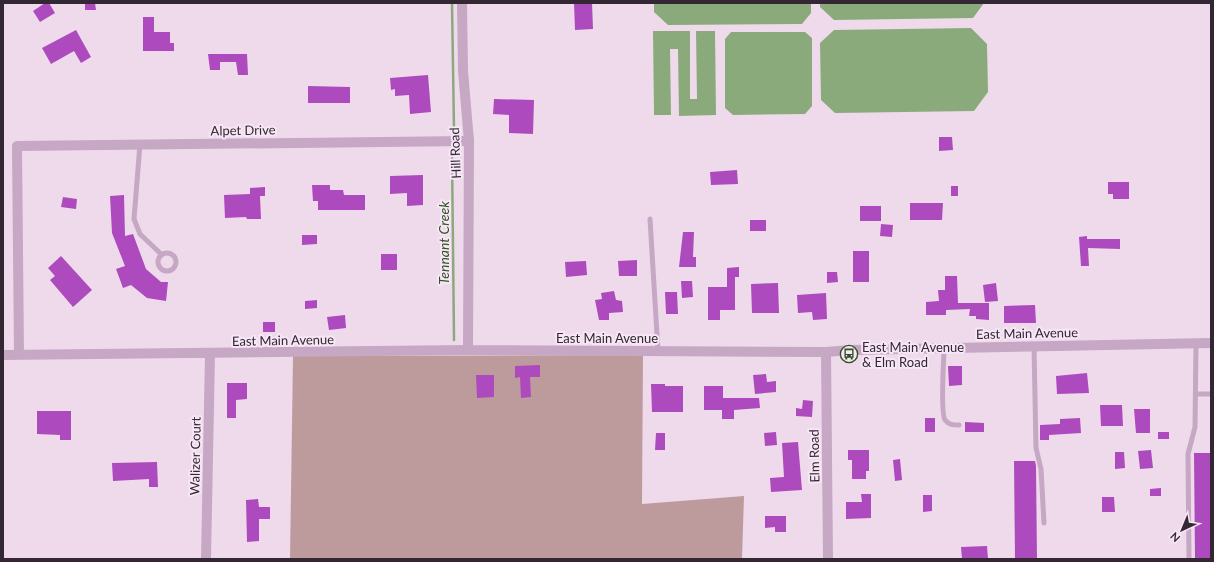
<svg xmlns="http://www.w3.org/2000/svg" width="1214" height="562" font-family="Lato,sans-serif">
<style>
.green{fill:#bd9b9d}
.water{fill:#8baa7b}
.lines{fill:none;stroke-linecap:round;stroke-linejoin:round}
.stream{stroke:#8baa7b;stroke-width:2.5}
.building{fill:#ad4abd}
.service{stroke:#c6a7c4;stroke-width:5}
.minor{stroke:#c6a7c4;stroke-width:10}
.tertiary{stroke:#c6a7c4;stroke-width:10}
.labels{text-anchor:middle;stroke-width:4;stroke-linejoin:round;paint-order:stroke}
.street-label{font-size:13px;fill:#332733;stroke:#f7e6f5}
.poi-label{font-size:13px;fill:#332733;stroke:#f7e6f5;text-anchor:start}
.water-label{font-size:14px;font-style:italic;fill:#2f5220;stroke:#f7e6f5}
</style>
<rect width="100%" height="100%" fill="#efdaec"/>
<path class="green" d="M643,355L642,504L744,496L742,559H290L293,356Z"/>
<path class="water" d="M654,3H811V13L802,24L668,25L654,12Z
M820,3H984L973,18L834,20L820,7Z
M971,28L987,44L988,92L974,111L835,113L821,100L820,43L834,30Z
M653,31H690V99H697L696,31H715L716,115L679,116L678,49H670L671,115H654Z
M731,32H805L812,38V106L805,114L733,115L725,108V39Z"/>
<g class="lines">
<path class="stream" d="M452,3L454,130
M454,340L452,154L454,147"/>
</g>
<path class="building" d="M45,3H49L55,13L40,22L33,11Z
M85,3H95L96,10H85Z
M574,3H592L593,29L575,30Z
M143,17H154V32H170V43H174V51H143Z
M76,30L91,57L81,63L74,51L51,64L42,48Z
M208,54H247L248,75H238L236,62H220V70H210Z
M428,75L431,112L410,114L409,95L395,96V89L391,90L390,78Z
M308,86L350,87V103H308Z
M494,99L534,100L533,134L509,133V115L493,114Z
M939,137H952L953,150L939,151Z
M737,170L738,184L711,185L710,172Z
M423,175V205L407,206V193L390,194V176Z
M1108,182H1129V199H1113V194H1108Z
M312,185H330V190H343L344,195H365V210H318V201H313Z
M951,186H958V196H951Z
M265,187V196H260L261,219H247L246,217L225,218L224,195L250,194V188Z
M124,195L125,236L133,234L146,269L161,282H168L166,301L147,298L131,285L123,288L116,269L125,266L112,233L110,196Z
M63,197L77,199L76,209L61,207Z
M910,203H943L942,220H910Z
M860,206H881V221H860Z
M750,220H766V231H750Z
M881,224L893,225L892,237L880,236Z
M683,232H694L693,257H696V267H679Z
M302,235H317V244L302,245Z
M1087,236V239H1120V249L1088,248L1089,266H1081L1079,237Z
M853,251H869V282H853Z
M381,254H397V270H381Z
M61,256L92,290L73,307L50,280L55,276L48,268Z
M637,260V276H619L618,261Z
M586,261L587,275L566,277L565,262Z
M739,267V277H735V310H720V320H708V287H727V268Z
M827,272H837L838,282L827,283Z
M945,276H957L958,303H989V320L976,319V316H969L970,309L946,310V315H926V302L939,301L938,290H945Z
M681,281H692L693,297L682,298Z
M778,283L779,313H752L751,284Z
M996,283L998,301L985,302L983,285Z
M614,291L616,300L622,301L623,312L609,313V320H599L595,300L602,299L601,293Z
M665,292H677L678,314H666Z
M826,293L827,319L813,320L812,312L798,313L797,295Z
M317,300V308L305,309V301Z
M1035,305L1036,323H1004V306Z
M345,315L346,328L329,330L327,317Z
M263,322H275V332H263Z
M540,365V377H530L531,397L521,398L520,377L515,378V366Z
M948,366H962V385L949,386Z
M1087,373L1089,393L1057,394L1056,376Z
M766,374L767,382L776,381V392L755,394L753,375Z
M476,375H494V397L477,398Z
M227,383H247V399L236,400V418H227Z
M651,384H665V386H683V412H652Z
M704,386H723V398H759L760,408L734,410V419H722V410H704Z
M803,400L813,401L812,417L796,416V408L802,409Z
M1100,405H1122L1123,426H1101Z
M1134,409H1150V433H1136Z
M37,411H71V440H60V435L37,434Z
M925,418H935V432H925Z
M1080,418L1081,433L1049,435V440H1040V425L1060,424V419Z
M965,422L984,423V432H965Z
M776,432L777,445L765,446L764,433Z
M1158,432H1169V439H1158Z
M656,433H665V450H655Z
M798,442L802,490L771,492L770,478L784,477L782,443Z
M848,450H869V471H866V479H852V460H848Z
M1151,450L1153,468L1140,469L1138,451Z
M1115,452H1124L1125,468L1115,469Z
M1194,453H1210V559H1195Z
M900,459L902,480L895,481L893,460Z
M1014,461H1035L1036,466L1037,559H1015Z
M157,462L158,487H149V479L113,481L112,463Z
M1161,488V496H1150V489Z
M861,494H871V518L846,519V502H862Z
M923,495H932V511L923,512Z
M1102,497H1114L1115,512H1102Z
M258,499L259,507H270V519H259V541L247,542L246,500Z
M765,516H786V532H775V527L765,528Z
M987,546L988,559H962L961,547Z"/>
<g class="lines">
<path class="service" d="M140,144L134,219L140,234L161,254
M650,219L658,351
M158 262a9 9 0 1 1 18 0a9 9 0 1 1-18 0Z
M1034,346L1036,448L1041,469L1044,523
M944,348C944,360 940,412 945,420C949,425 953,425 959,425
M1196,394H1211
M1189,559L1188,454L1195,427L1196,344"/>
<path class="minor" d="M826,352L828,559
M19,354L17,146L469,141
M3,355L468,350
M206,559L210,354"/>
<path class="tertiary" d="M462,3L463,71L469,141L468,350L826,352L851,350L1211,343"/>
</g>
<defs>
<symbol id="bus-ring" viewBox="-11 -11 22 22"><circle r="9.5" fill="#f7e6f5" stroke="#2f5220" stroke-width="1.5"/><path d="M-5-6H5V4H4V6H2V4H-2V6H-4V4H-5ZM-3.5-4V0h7V-4ZM-3.5 1.2v1.5H-2V1.2ZM2 1.2v1.5H3.5V1.2Z" fill="#2f5220"/></symbol>
</defs>
<g fill-rule="evenodd">
<use href="#bus-ring" x="839" y="344" width="20" height="20"/>
</g>
<g class="labels">
<g class="street-label">
<text transform="translate(243 130) rotate(-1)" y="5">Alpet Drive</text>
<text transform="translate(455 153) rotate(-92)" y="5">Hill Road</text>
<text transform="translate(1027 333) rotate(-1)" y="5">East Main Avenue</text>
<text x="607" y="343">East Main Avenue</text>
<text transform="translate(283 340) rotate(-1)" y="5">East Main Avenue</text>
<text transform="translate(195 456) rotate(-89)" y="5">Walizer Court</text>
<text transform="translate(814 456) rotate(-91)" y="5">Elm Road</text>
</g>
<g class="poi-label">
<text x="862" y="352">East Main Avenue<tspan x="862" dy="15">&amp; Elm Road</tspan></text>
</g>
<g class="water-label">
<text transform="translate(444 243) rotate(-90)" y="5">Tennant Creek</text>
</g>
</g>
<rect width="1214" height="562" fill="none" stroke="#332733" stroke-width="8"/>
<g transform="translate(1182 530) rotate(224)" stroke="#f7e6f5" stroke-width="3" paint-order="stroke">
<path d="M0-3L7 15L0 10L-7 15Z" fill="#332733"/>
<text y="-6" font-size="11" font-weight="bold" text-anchor="middle" fill="#332733">N</text>
</g>
</svg>
